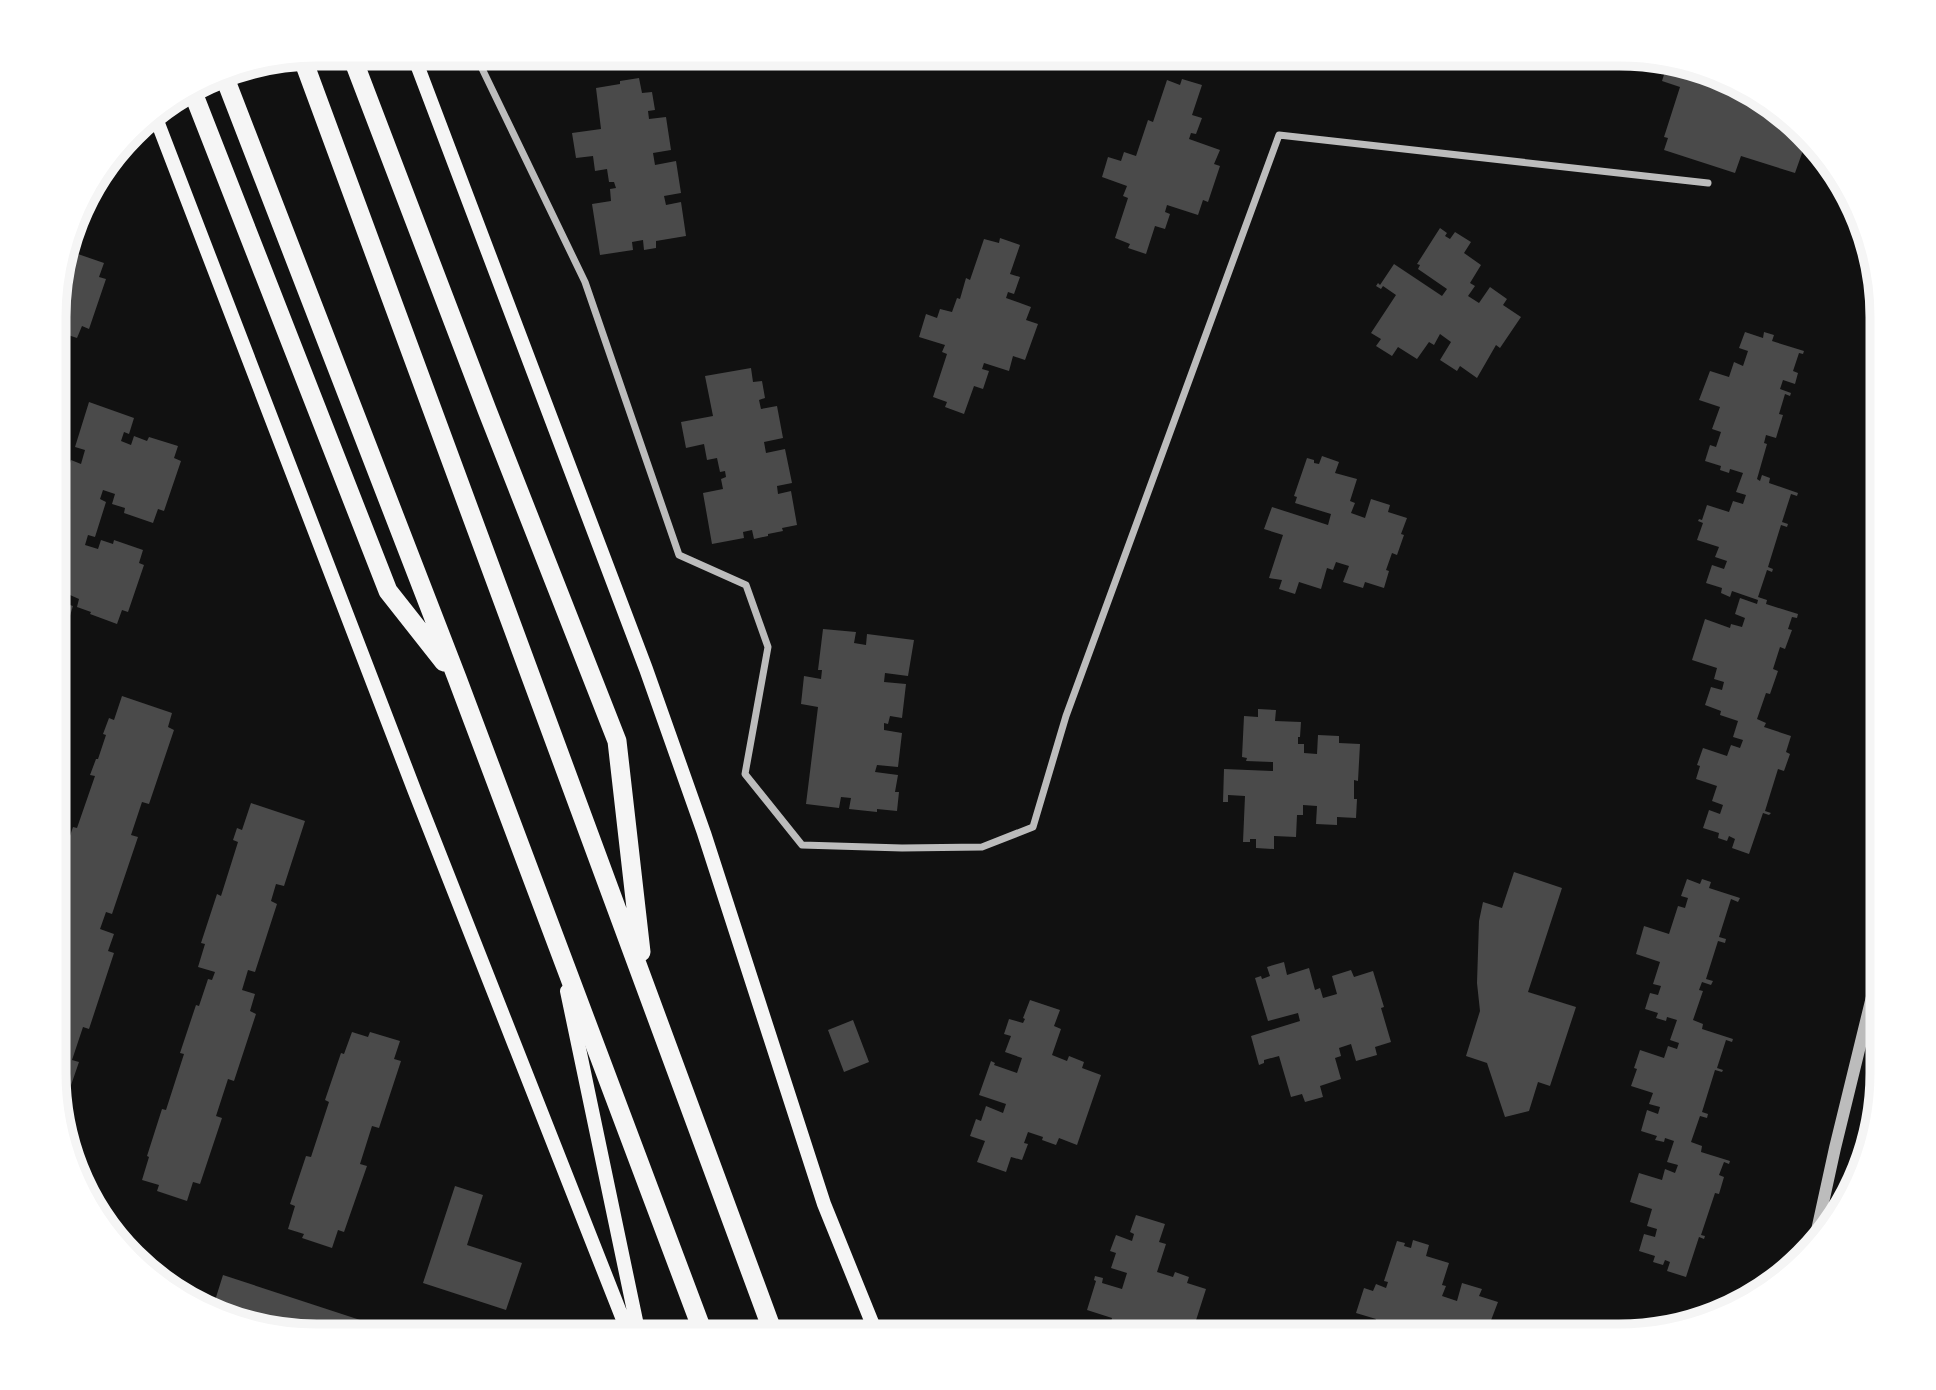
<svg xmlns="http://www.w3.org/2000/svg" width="1936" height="1390" font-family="'Nunito Sans',sans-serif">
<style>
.building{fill:#4a4a4a}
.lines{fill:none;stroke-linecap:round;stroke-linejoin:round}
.minor{stroke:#bcbcbc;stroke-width:7}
.tertiary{stroke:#bcbcbc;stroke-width:12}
.secondary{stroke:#f5f5f5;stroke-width:14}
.trunk{stroke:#f5f5f5;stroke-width:19}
.rim{fill:none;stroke:#f5f5f5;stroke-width:9}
</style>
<rect width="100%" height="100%" fill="#111"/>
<path class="building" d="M885,54H912L910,63Z
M1668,62L1719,74L1779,109L1806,142L1795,173L1741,156L1735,173L1664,150L1668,138L1664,137L1680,87L1662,81Z
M639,78L642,93L652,92L655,110L648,111L649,119L666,117L671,150L653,153L655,165L676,161L681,193L664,196L666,205L681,202L686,236L656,241V248L644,250L643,240L632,242L633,250L600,255L592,204L611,201L610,189L616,188L614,182H609L607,169L595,171L593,156L576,158L572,133L601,129L596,88L620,84V81Z
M1182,79L1202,85L1192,115L1202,118L1196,134L1191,133L1189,139L1220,150L1214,164L1220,166L1208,202L1203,200L1198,215L1167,205L1165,212L1170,214L1165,229L1155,226L1146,254L1128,248L1130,244L1115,238L1128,198L1123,196L1127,186L1102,177L1108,157L1121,161L1124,152L1136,156L1148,120L1153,122L1167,80L1180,85Z
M1440,228L1447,233L1445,236L1450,239L1455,232L1471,242L1464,253L1481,265L1470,283L1475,286L1468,296L1479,303L1490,287L1507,299L1503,305L1521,317L1500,348L1496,345L1477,378L1460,366L1457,371L1440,360L1451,342L1440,334L1434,345L1429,342L1417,359L1398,347L1392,356L1376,346L1381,339L1371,333L1396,295L1383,286L1381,289L1376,286L1378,283L1380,285L1394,264L1442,296L1447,289L1418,269L1420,265L1417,264Z
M1000,238L1020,245L1010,274L1020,277L1014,294L1008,292L1006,298L1031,307L1026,320L1038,324L1025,360L1013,356L1009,371L984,363L982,369L989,371L983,389L974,386L964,414L945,407L947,402L933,397L947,354L942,352L945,345L919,337L926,314L937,318L940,309L952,312L957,298L960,299L966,278L970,280L984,239L999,243Z
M75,253L104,263L99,277L106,279L89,329L82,326L77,338L56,331V284L65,255L74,258Z
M1745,332L1763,338L1764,332L1774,335L1772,341L1804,351L1803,354L1799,353L1793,371L1798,373L1795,384L1783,380L1780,389L1791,393L1790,396L1785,394L1779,414L1783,415L1776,438L1766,435L1764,443L1767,444L1757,479L1760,481L1762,475L1770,478L1769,483L1798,493L1797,496L1791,494L1782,522L1788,524L1787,527L1781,525L1768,567L1773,569L1772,572L1767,570L1758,597L1767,600L1766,604L1798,614L1797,618L1792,617L1788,629L1792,630L1785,649L1780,647L1773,669L1778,671L1770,694L1766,693L1757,719L1766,723L1764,727L1791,736L1786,752L1790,754L1784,771L1778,769L1765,811L1771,813L1769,815L1763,813L1749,854L1732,848L1735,839L1729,836L1727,841L1718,838L1719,833L1703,828L1709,810L1720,814L1723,805L1712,801L1717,786L1696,779L1700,766L1697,765L1703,748L1727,756L1731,745L1740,748L1743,740L1733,737L1738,721L1720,715L1721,711L1705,705L1711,687L1722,690L1724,682L1714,679L1717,668L1692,660L1705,619L1730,628L1731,624L1742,627L1745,618L1735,614L1740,598L1757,604L1758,600L1732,591L1730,597L1721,593L1722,588L1706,583L1712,565L1724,569L1727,561L1715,557L1719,547L1697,540L1703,523L1698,521L1699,519L1702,520L1707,505L1729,512L1733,501L1743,504L1746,495L1736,492L1743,473L1730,469L1729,473L1720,470L1721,466L1705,461L1710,445L1716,447L1721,432L1712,429L1720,407L1699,400L1710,371L1729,377L1734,362L1743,366L1748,351L1739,348Z
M751,368L753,382L762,381L765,398L759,400L761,409L777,406L783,438L764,442L766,453L785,449L792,483L777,486L778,494L791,491L797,525L782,528L783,531L768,534V536L754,539L752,530L743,532L744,538L712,544L703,493L723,489L721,479L726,477L725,471L720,472L717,458L707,460L704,444L686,448L681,422L713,416L705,376Z
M89,402L134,418L129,434L124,432L121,441L131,445L134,436L147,441L149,437L178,446L174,458L181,461L164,511L158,509L153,523L124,513L125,508L112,504L115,494L103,490L100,499L106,502L95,537L88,535L85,545L98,549L101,540L113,544L114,540L143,550L139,563L144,565L128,612L122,610L117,624L90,614L91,612L77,607L79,599L70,595L67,604L73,606L68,622L56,619V503L71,460L81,464L85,450L75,447Z
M1322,456L1339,462L1335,473L1357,479L1350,501L1355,503L1351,513L1365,518L1371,499L1390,505L1388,512L1407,518L1401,534L1404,535L1397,555L1392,553L1386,570L1389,571L1384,588L1365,582L1363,588L1343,582L1349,566L1336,562L1333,570L1327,568L1321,589L1299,582L1295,594L1279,589L1282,580L1269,578L1283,535L1264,529L1272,507L1328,525L1331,514L1295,503L1297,497L1294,496L1307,458L1314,460V463L1319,464Z
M823,629L856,632L854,643L866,645L867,634L914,640L908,676L885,673L884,682L906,684L902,718L890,716L888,724L884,723V730L902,733L898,767L877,765L875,772L898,775L895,792H899L897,811L877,809V812L849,809L851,798L841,797L839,808L806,804L818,707L801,704L804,676L821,679L822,670H818Z
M122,696L172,713L168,727L174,730L149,804L142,802L131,835L138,837L112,914L106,912L100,929L114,934L108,951L114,953L89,1029L83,1027L72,1060L79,1062L60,1117L56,1106V937L64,916L56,913V893L59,885L56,884V877L73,827L77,828L95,776L90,775L96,759H98L106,735L103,734L109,718L114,720Z
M1258,709L1276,710L1275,721L1301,722L1300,737H1298V744H1304V753L1317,754L1318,735L1339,736V743L1360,744L1358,781L1354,780V799H1357L1356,818L1337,817V825L1316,824L1317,806L1303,805V815H1297L1296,837L1274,836V849L1256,848V839H1250V842H1243L1245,796L1228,795V802H1223L1224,769L1273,771V762L1246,761L1247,758L1242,757L1244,716L1258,717Z
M251,803L305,821L284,886L276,884L271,901L277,904L255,972L248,970L242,990L255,994L250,1011L256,1014L234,1081L228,1079L216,1116L222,1118L200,1184L193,1182L187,1201L157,1191L159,1185L142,1180L149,1157L147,1156L162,1109L166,1110L184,1054L180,1053L196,1005L199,1006L208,979L212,980L215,972L198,967L205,944L201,943L217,894L221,896L238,842L233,840L237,828L242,830Z
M1514,872L1562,888L1528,992L1576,1007L1550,1086L1538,1082L1529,1111L1505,1117L1487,1063L1466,1056L1480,1011L1477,983L1479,921L1483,902L1502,908Z
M1687,879L1700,884L1702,879L1711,882L1709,888L1740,898L1738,902L1731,899L1719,937L1726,939L1725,943L1718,941L1706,979L1713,981L1711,985L1702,982L1699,990L1703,991L1693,1020L1703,1024L1702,1029L1733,1039L1732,1042L1726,1040L1717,1068L1723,1070L1722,1072L1715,1070L1702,1112L1708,1114L1707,1118L1700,1116L1691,1142L1702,1146L1701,1152L1730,1161L1729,1164L1724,1162L1719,1175L1724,1177L1719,1194L1715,1193L1701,1235L1705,1236L1704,1239L1699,1237L1686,1277L1667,1271L1670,1262L1665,1260L1663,1265L1653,1262L1655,1256L1639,1251L1644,1234L1655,1237L1657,1229L1647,1226L1652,1209L1630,1202L1639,1173L1662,1180L1665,1169L1675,1173L1678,1165L1667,1162L1674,1141L1665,1138L1664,1142L1655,1140L1657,1136L1641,1131L1647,1110L1658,1114L1660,1107L1649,1104L1653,1093L1631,1086L1637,1069L1634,1068L1640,1050L1664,1058L1668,1046L1677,1049L1679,1043L1670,1040L1677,1020L1667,1017L1666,1021L1656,1018L1658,1013L1645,1009L1650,993L1658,995L1661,986L1653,984L1660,962L1636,954L1644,926L1669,934L1678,906L1685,908L1688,898L1681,896Z
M1284,962L1287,975L1309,968L1315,990L1320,988L1323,998L1337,994L1332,976L1351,970L1354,977L1373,971L1384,1007L1381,1008L1391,1042L1375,1047L1377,1055L1356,1061L1351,1044L1339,1048L1341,1056L1335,1058L1341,1079L1320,1086L1323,1097L1305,1102L1302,1094L1291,1097L1279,1056L1264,1060V1063L1259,1065L1251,1036L1300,1021L1298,1013L1268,1021L1255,978L1261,976L1262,979L1270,976L1267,967Z
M1030,1000L1060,1010L1054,1026L1061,1029L1052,1055L1067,1061L1069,1056L1084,1062L1082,1068L1101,1075L1077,1145L1059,1138L1056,1145L1042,1140L1043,1137L1028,1132L1024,1143L1028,1144L1022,1160L1011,1157L1006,1172L977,1162L985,1141L970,1136L976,1119L981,1121L986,1106L1003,1113L1006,1104L979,1095L991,1061L995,1063L994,1065L1017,1073L1022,1058L1005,1052L1011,1036L1004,1034L1009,1019L1023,1023L1025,1019L1023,1018Z
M853,1020L869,1062L844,1072L828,1030Z
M352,1032L368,1037L370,1032L400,1041L394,1059L401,1061L379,1128L372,1126L360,1164L367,1166L344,1232L338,1230L332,1248L302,1238L304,1234L288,1229L295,1206L290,1204L306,1156L311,1157L329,1102L325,1100L341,1053L344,1054Z
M455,1186L483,1195L467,1245L522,1263L506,1310L423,1283Z
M1136,1215L1165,1224L1159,1242L1166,1244L1157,1272L1173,1277L1175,1272L1189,1277L1187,1283L1206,1289L1191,1336H1096L1100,1323L1110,1326L1112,1318L1087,1310L1096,1281L1094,1280L1095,1276L1103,1278L1102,1283L1122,1289L1127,1273L1111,1268L1116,1253L1110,1251L1116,1235L1132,1241L1134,1234L1130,1232Z
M101,1217L115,1222L112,1230Z
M1413,1240L1429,1245L1426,1256L1449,1263L1442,1285L1446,1286L1442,1296L1457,1301L1462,1283L1482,1289L1479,1296L1498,1302L1485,1336H1370L1376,1319L1356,1313L1364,1288L1373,1291L1376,1284L1386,1288L1388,1282L1384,1281L1397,1241L1405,1243L1404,1246L1411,1248Z
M223,1275L406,1335H301L233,1322L212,1310Z"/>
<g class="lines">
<path class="minor" d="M475,54L585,282L679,555L746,585L768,647L745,774L802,845L902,848L982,847L1033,827L1066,716L1279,135L1708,183"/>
<path class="tertiary" d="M1814,1244L1835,1148L1881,960"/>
<path class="secondary" d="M413,54L646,669L704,833L824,1204L877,1335
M154,113L415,792L629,1335
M567,991L639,1335"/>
<path class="trunk" d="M351,54L487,410L617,741L641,952
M302,57L774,1335
M223,73L457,678L704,1335
M192,90L388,591L444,662"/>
</g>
<path d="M0 0H1936V1390H0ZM317 66H1619A251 251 0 0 1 1870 317V1073A251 251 0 0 1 1619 1324H317A251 251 0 0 1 66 1073V317A251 251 0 0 1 317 66Z" fill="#fff" fill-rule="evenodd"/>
<path class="rim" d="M317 66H1619A251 251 0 0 1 1870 317V1073A251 251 0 0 1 1619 1324H317A251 251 0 0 1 66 1073V317A251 251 0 0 1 317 66Z"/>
</svg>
